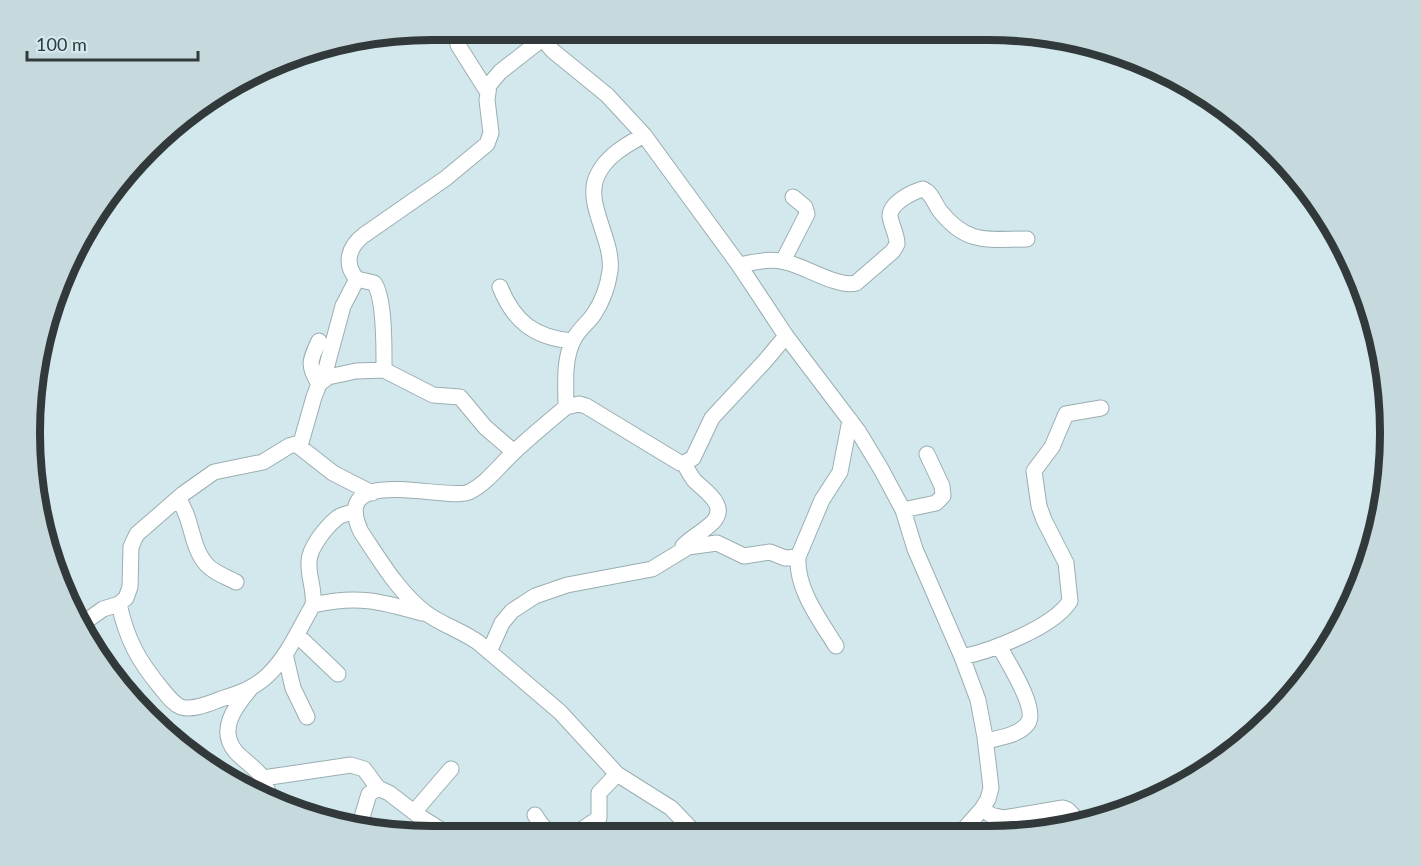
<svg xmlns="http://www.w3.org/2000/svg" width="1421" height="866" font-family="Lato,sans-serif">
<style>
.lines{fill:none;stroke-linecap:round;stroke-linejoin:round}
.minor-casing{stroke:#9aaeb2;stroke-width:17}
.minor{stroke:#fff;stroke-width:15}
.rim{fill:none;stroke:#31393a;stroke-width:8}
</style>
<rect width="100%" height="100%" fill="#d3e8ec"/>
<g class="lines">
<defs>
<path id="minor" d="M465,30L458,40V45L487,91
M536,31L553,51L607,95L644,135L739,265L786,336L858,431L881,469L903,510L915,549L962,657L978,700L985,737L991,788L988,799L982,809L959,835
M783,261L807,214L805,207L793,197
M739,265C755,262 770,258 785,262C805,266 838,288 856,283L893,251L897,244C897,234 891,225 890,216C890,203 912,192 923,189C932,193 934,203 940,211C967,245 987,239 1027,239
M500,287C514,322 535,338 573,341
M319,341C310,360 307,365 319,384
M384,370C384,350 385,297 374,283L357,279C343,264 349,246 364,235L446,178L487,144L491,133L487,100L489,85L500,72L542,39
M323,380L343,306L357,279
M566,407C566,385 563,359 574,339C579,329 588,323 594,314C602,302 608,285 610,271C614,240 584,204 597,176C606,156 626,145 644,135
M300,446L314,397L319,384L328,377L356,371L384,370L433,395L460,397L485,427L514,452
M178,499C193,518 190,547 207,565C214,573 227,577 236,582
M903,510L936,503L943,496L942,486L927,454
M683,546C692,537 704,531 713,522C729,505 704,491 694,480C690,475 687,469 684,463
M798,557C796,589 820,620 836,646
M119,604C127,640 138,660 161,688C167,695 173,704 181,707C193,711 210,703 221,699C240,693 255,688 269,674C289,654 299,629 313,605C315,590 308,577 309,562C309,548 326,527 337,518C342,514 349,513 355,512
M313,605C357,595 380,601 422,613
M82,624L103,609L119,604L126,598L130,587L131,547L134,540L137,534L183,494L214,472L263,462L289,446L296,444L333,473L372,493
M297,635L338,674
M489,652L502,623L512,611L535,596L567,585L652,569L688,547L717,543L744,556L770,552L785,558L798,557L822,500L840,472L850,420
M285,654L293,688L307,717
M962,657C991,651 1054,627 1070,601L1066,563L1044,520L1039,506L1034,471L1052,447L1066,414L1101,408
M250,689C235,707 217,730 236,752C244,761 256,768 263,778V788L260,794
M986,741C999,738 1020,735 1028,723C1038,708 1007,661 999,646
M263,778L351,765L364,769L378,788
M264,783L273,802
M982,809L991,815L1003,818L1063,808L1068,810L1081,824
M414,812L451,769
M535,815C548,838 555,832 579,832
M359,827L369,794L378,788L389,793L419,816L446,833
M577,833L599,818V793L617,774
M696,834L671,808L617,774L560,712L479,643C463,631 442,625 426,613C399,593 380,560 361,532C328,462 447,502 469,492C486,484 500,465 514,452C531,436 548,422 566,407L579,404L586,406L680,463H684L693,458L712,418L765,361L786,336"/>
</defs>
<use href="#minor" class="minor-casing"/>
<use href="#minor" class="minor"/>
</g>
<path d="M0 0H1421V866H0ZM432 40H988A392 392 0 0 1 1380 432V434A392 392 0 0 1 988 826H432A392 392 0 0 1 40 434V432A392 392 0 0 1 432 40Z" fill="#c6dade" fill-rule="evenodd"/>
<path class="rim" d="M432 40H988A392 392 0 0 1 1380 432V434A392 392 0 0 1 988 826H432A392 392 0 0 1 40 434V432A392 392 0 0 1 432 40Z"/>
<path d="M27 51v9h171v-9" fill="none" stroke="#31393a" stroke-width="3"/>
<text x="36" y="51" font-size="18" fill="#31393a" stroke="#d3e8ec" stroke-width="4.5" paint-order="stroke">100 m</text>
</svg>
